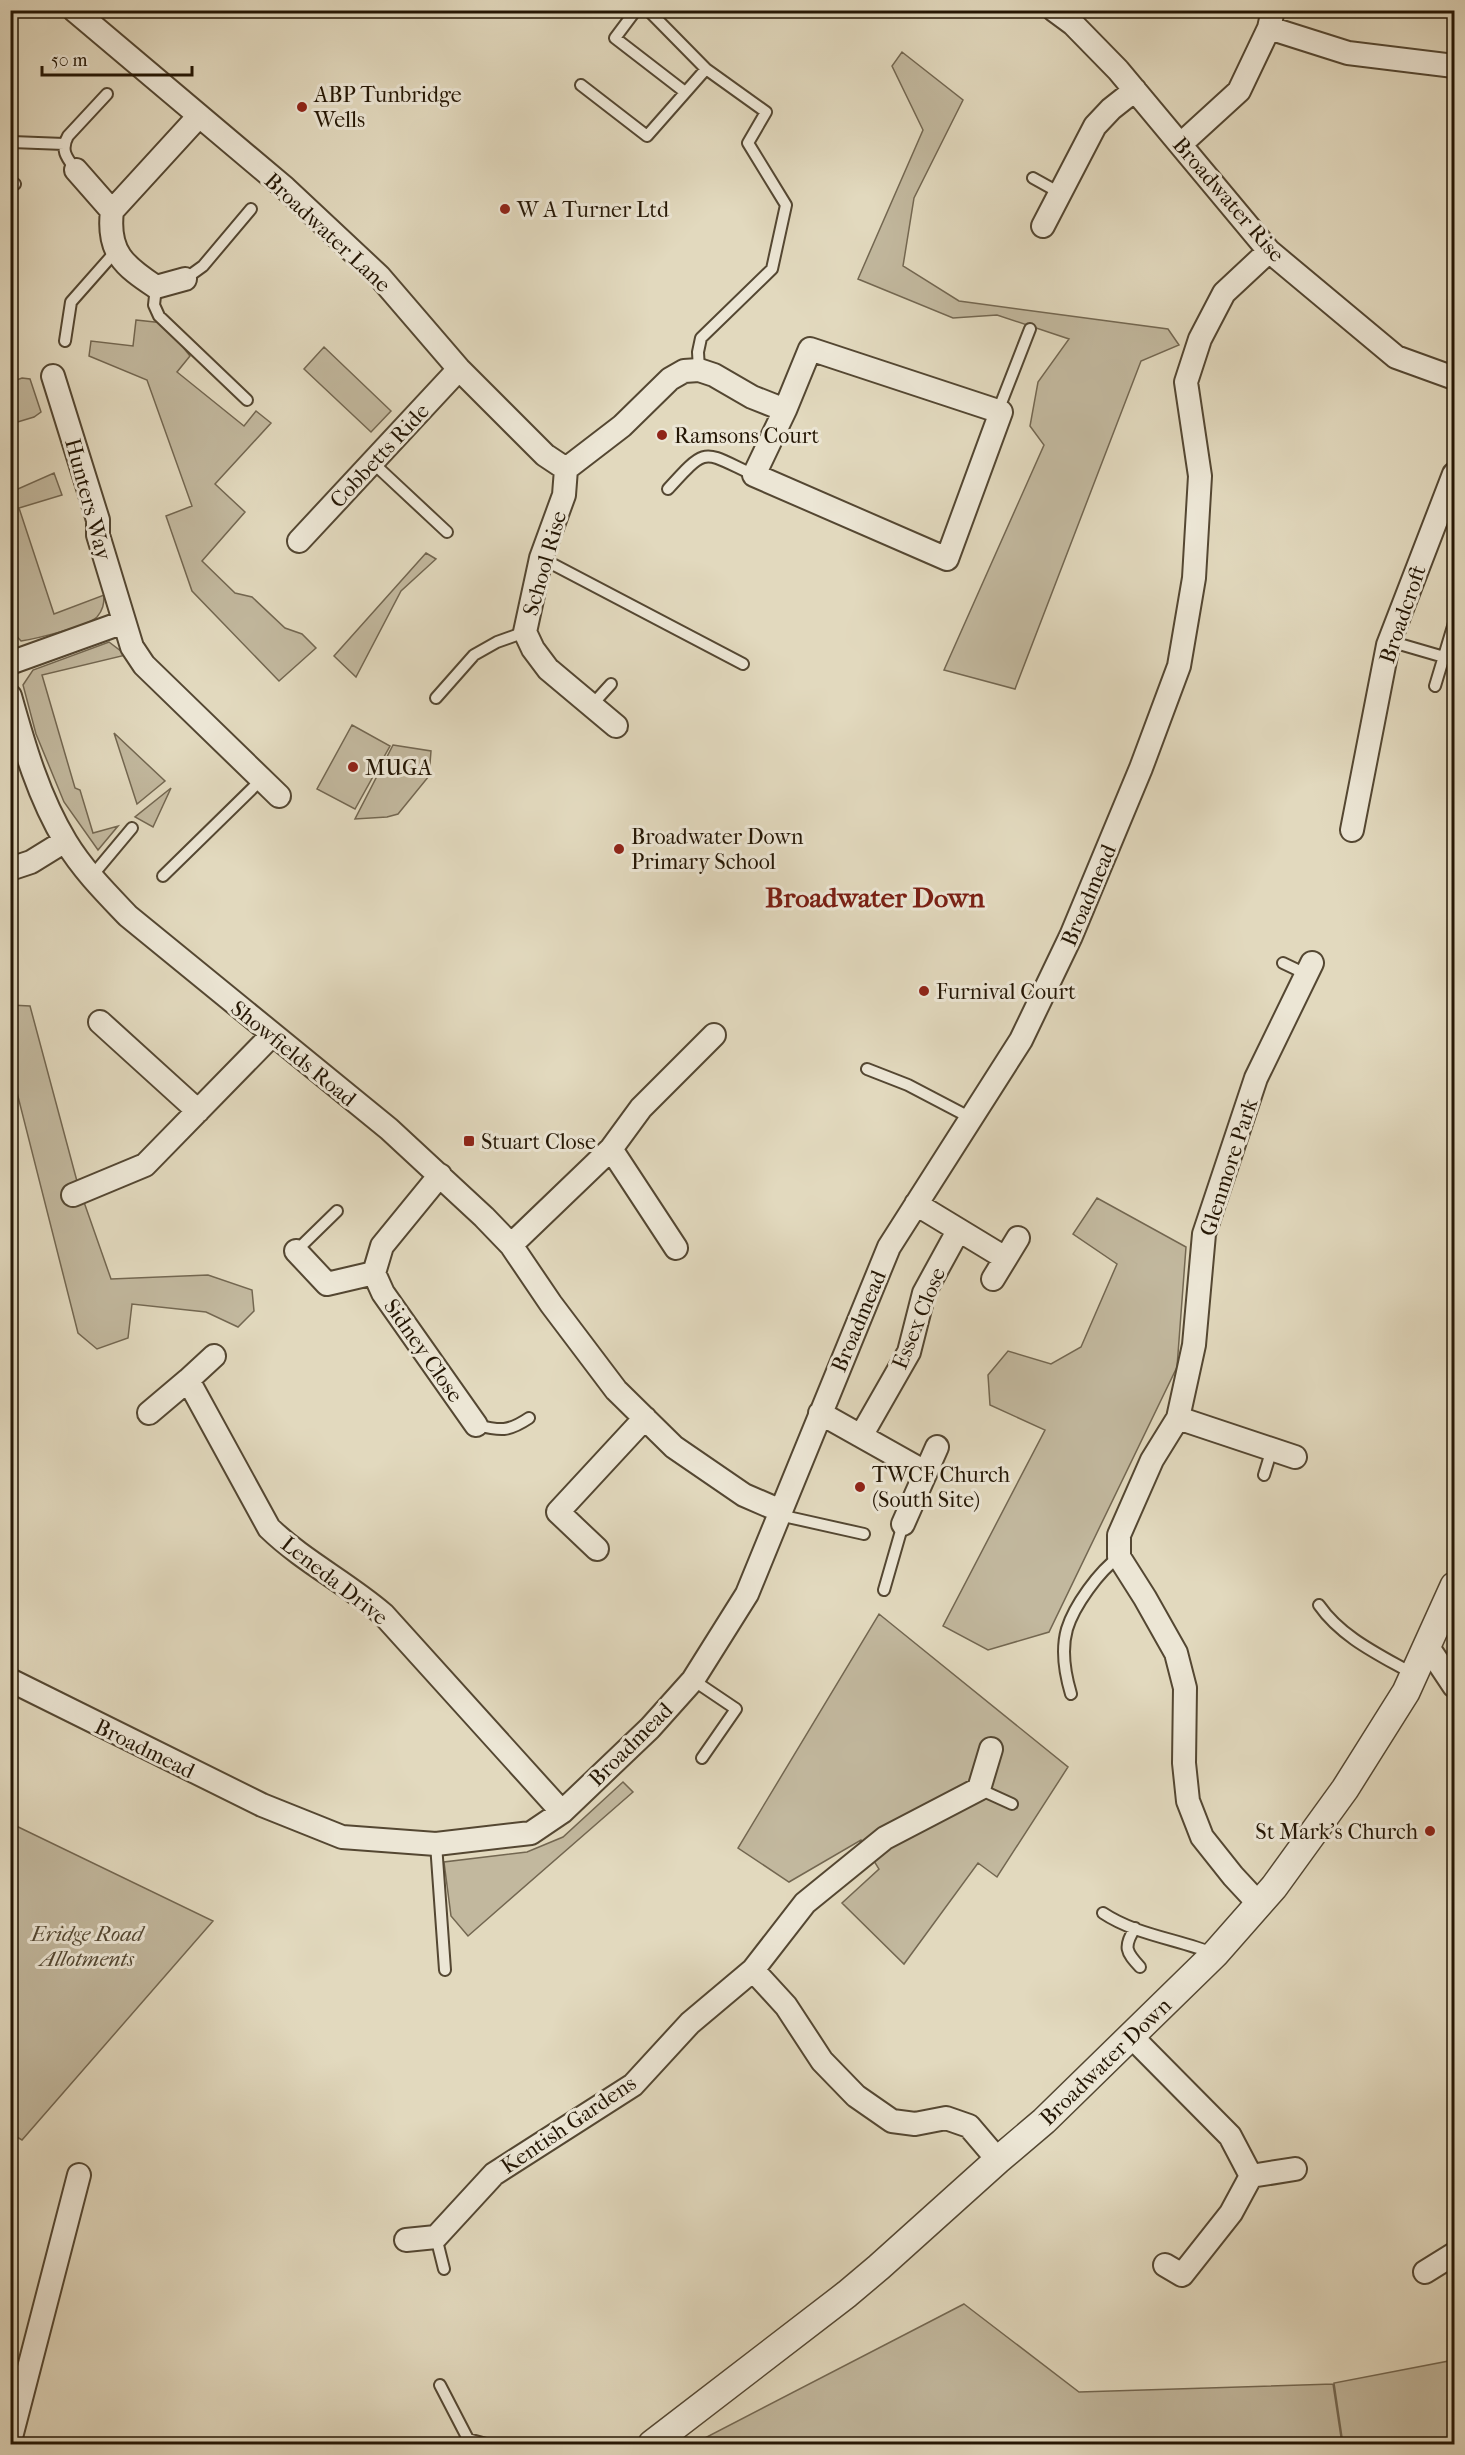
<svg xmlns="http://www.w3.org/2000/svg" width="1465" height="2455" font-family="'IM FELL French Canon',serif">
<style>
.green{fill:#c2b89e;stroke:#736751;stroke-width:1.5}
.lines{fill:none;stroke-linecap:round;stroke-linejoin:round}
.service-casing{stroke:#544732;stroke-width:14}
.minor-casing{stroke:#544732;stroke-width:26}
.tertiary-casing{stroke:#544732;stroke-width:30}
.service{stroke:#ece6d5;stroke-width:10}
.minor{stroke:#ece6d5;stroke-width:22}
.tertiary{stroke:#ece6d5;stroke-width:27}
.poi-dot{fill:#8f2418;stroke:#ece6d5;stroke-width:2}
.labels{text-anchor:middle;stroke-width:6;stroke-linejoin:round;paint-order:stroke}
.poi-label{font-size:22px;fill:#241604;stroke:#ece6d5;text-anchor:start}
.street-label{font-size:22px;fill:#241604;stroke:#ece6d5}
.park-label{font-size:22px;font-style:italic;fill:#534732;stroke:#ece6d5}
.district-label{font-size:28px;font-weight:bold;fill:#7a1f14;stroke:#ece6d5}
</style>
<rect width="100%" height="100%" fill="#e2d9be"/>
<filter id="stains"><feTurbulence type="fractalNoise" baseFrequency=".00333" numOctaves="4"/><feColorMatrix values="0 0 0 0 .2 0 0 0 0 .09 0 0 0 0 .02 0 0 0 .5 -.17"/></filter>
<radialGradient id="worn" r=".72"><stop offset=".6" stop-color="#630" stop-opacity="0"/><stop offset="1" stop-color="#630" stop-opacity=".3"/></radialGradient>
<path class="green" d="M902,52L963,100L914,198L903,266L959,301L1168,329L1179,345L1141,361L1015,689L944,670L1044,445L1030,426L1038,382L1069,339L997,315L953,318L858,279L923,130L892,66Z
M136,320L164,323L190,356L177,372L244,426L256,411L271,423L215,484L245,512L202,561L235,593L252,597L285,628L302,634L316,648L279,681L192,591L166,516L192,506L147,380L89,356L91,341L133,346Z
M324,347L391,411L371,432L304,369Z
M22,378L30,379L41,412L34,417L11,424V382Z
M54,473L62,495L19,508L54,614L104,595C104,604 103,610 97,617C88,626 35,639 21,641L11,630V492Z
M426,553L436,559L401,591L356,677L334,656Z
M109,642L126,655L42,675L75,788L80,790L93,833L118,826L98,850L64,802L36,734L23,685L33,670Z
M352,725L390,746L355,809L317,789Z
M114,733L165,781L137,804Z
M393,745L431,751L429,776L398,814L387,817L355,819Z
M171,788L153,827L135,817Z
M10,1005L30,1006L78,1185L111,1279L208,1275L252,1290L254,1311L238,1327L206,1312L132,1304L128,1338L97,1349L78,1333L11,1069Z
M1097,1198L1186,1247L1177,1367L1049,1632L988,1650L943,1626L1045,1430L990,1405L988,1375L1008,1351L1051,1364L1081,1347L1117,1264L1073,1234Z
M879,1614L1068,1767L997,1877L978,1863L904,1964L842,1903L879,1869L861,1840L789,1882L738,1848Z
M623,1782L633,1792L468,1936L451,1916L444,1862L527,1852L563,1837Z
M10,1823L213,1921L22,2140L10,2133Z
M964,2304L1079,2392L1333,2384L1342,2444H701L699,2441Z
M1454,2360V2444H1343L1334,2383Z"/>
<g class="lines">
<defs>
<path id="service" d="M636,10L615,38L685,92
M648,10L706,69L766,112L748,143L786,205L772,269L701,338L698,352L699,370
M581,85L647,136L706,69
M12,142L64,144
M76,170C67,158 60,151 68,136L107,94
M1033,178L1060,193
M10,185L15,184
M185,279L203,266L251,209
M156,287L154,305L159,316L247,400
M65,341L71,302L116,251
M998,411L1030,329
M372,462L447,532
M668,489C708,445 702,451 754,475
M541,558L743,664
M1389,641L1444,657
M1435,686L1454,623
M436,698L474,655L497,642L525,632
M591,706L611,684
M163,876L262,779
M91,877L132,828
M1283,963L1306,974
M867,1069L908,1085L971,1118
M296,1251L337,1211
M476,1425C501,1431 508,1432 529,1418
M1264,1475L1272,1449
M779,1515L864,1534
M884,1590L903,1524
M1319,1605C1342,1638 1380,1655 1413,1674
M693,1680L736,1709L702,1758
M1071,1694C1065,1674 1061,1650 1067,1629C1074,1606 1099,1571 1119,1557
M979,1789L1012,1804
M436,1844L445,1970
M1103,1913C1136,1935 1178,1939 1215,1954
M1135,1928C1123,1947 1126,1952 1140,1967
M436,2237L444,2269
M440,2385L468,2439L486,2444"/>
<path id="minor" d="M74,10L285,188L379,276L459,369L545,455L566,469
M1054,10L1073,24L1118,70L1269,251L1396,357L1454,378
M1269,28L1348,53L1454,66
M1181,144L1239,91L1269,28L1273,10
M76,170L112,211
M1043,226L1095,126L1111,109L1135,90
M185,279L156,287C124,266 107,252 112,211L198,117
M810,349L1001,412L947,559L754,475L785,410Z
M53,376L98,520V535L132,647L144,665L279,796
M566,469L564,495L541,558L525,632L533,649L548,669L616,726
M566,469L622,426L670,379L684,371L699,370L714,375L752,397L785,410
M299,541L459,369
M10,663L124,622
M10,696C24,746 39,798 66,842C83,870 106,893 128,916L389,1129L484,1217L511,1245L551,1304L616,1390L674,1447L744,1495L781,1511
M1352,830L1388,645L1454,474
M10,869L31,862L65,841
M100,1022L198,1111
M611,1149L676,1248
M440,1175L382,1246L374,1273L383,1293L476,1425
M73,1195L145,1165L272,1035
M916,1204L1005,1258
M511,1245L611,1149L641,1108L714,1035
M296,1251L327,1284L374,1273
M993,1279L1018,1238
M188,1380L214,1356
M149,1413L188,1380L269,1528C303,1561 347,1583 383,1614L562,1812
M820,1413L925,1472
M1178,1418L1295,1457
M861,1436L909,1352L924,1293L958,1231
M903,1524L937,1447
M597,1549L558,1512L645,1418
M1428,1647L1454,1686
M10,1680L262,1805L342,1837L436,1844L531,1833L562,1812L650,1728L693,1680L747,1594L889,1247L1021,1040L1071,936L1141,768L1179,666L1194,578L1200,476L1186,382L1200,339L1224,293L1269,251
M1259,1904L1233,1876L1202,1837L1188,1801L1184,1763L1185,1688L1176,1653L1145,1598L1119,1557V1535L1152,1460L1178,1418L1194,1345L1204,1234L1256,1078L1312,963
M753,1970L786,2006L822,2061L856,2096L892,2121L915,2124L946,2118L969,2126L998,2160
M1130,2035L1230,2136L1251,2176L1231,2213L1182,2275L1165,2265
M1251,2176L1295,2169
M406,2240L436,2237L494,2174L633,2085L690,2023L753,1970L805,1903L885,1838L979,1789L991,1749
M1425,2272L1454,2254
M10,2441L79,2175"/>
<path id="tertiary" d="M652,2444L847,2294L879,2267L998,2160L1044,2121L1215,1954L1274,1887L1345,1789L1406,1692L1454,1586"/>
</defs>
<use href="#service" class="service-casing"/>
<use href="#minor" class="minor-casing"/>
<use href="#tertiary" class="tertiary-casing"/>
<use href="#service" class="service"/>
<use href="#minor" class="minor"/>
<use href="#tertiary" class="tertiary"/>
</g>
<g class="poi-dot">
<circle cx="302" cy="107" r="6"/>
<circle cx="505" cy="209" r="6"/>
<circle cx="662" cy="435" r="6"/>
<circle cx="353" cy="767" r="6"/>
<circle cx="619" cy="849" r="6"/>
<circle cx="924" cy="991" r="6"/>
<rect x="463" y="1135" width="12" height="12" rx="3"/>
<circle cx="860" cy="1487" r="6"/>
<circle cx="1430" cy="1831" r="6"/>
</g>
<g class="labels">
<g class="poi-label">
<text x="314" y="102">ABP Tunbridge<tspan x="314" dy="25">Wells</tspan></text>
<text x="517" y="217">W A Turner Ltd</text>
<text x="674" y="443">Ramsons Court</text>
<text x="365" y="775">MUGA</text>
<text x="631" y="844">Broadwater Down<tspan x="631" dy="25">Primary School</tspan></text>
<text x="936" y="999">Furnival Court</text>
<text x="481" y="1149">Stuart Close</text>
<text x="872" y="1482">TWCF Church<tspan x="872" dy="25">(South Site)</tspan></text>
<text x="1418" y="1839" text-anchor="end">St Mark's Church</text>
</g>
<g class="street-label">
<text transform="translate(1229 199) rotate(49)" y="8">Broadwater Rise</text>
<text transform="translate(328 232) rotate(43)" y="8">Broadwater Lane</text>
<text transform="translate(379 455) rotate(-47)" y="8">Cobbetts Ride</text>
<text transform="translate(89 499) rotate(75)" y="8">Hunters Way</text>
<text transform="translate(544 563) rotate(-74)" y="8">School Rise</text>
<text transform="translate(1402 614) rotate(-71)" y="8">Broadcroft</text>
<text transform="translate(1088 895) rotate(-67)" y="8">Broadmead</text>
<text transform="translate(294 1053) rotate(39)" y="8">Showfields Road</text>
<text transform="translate(1228 1167) rotate(-72)" y="8">Glenmore Park</text>
<text transform="translate(918 1318) rotate(-68)" y="8">Essex Close</text>
<text transform="translate(858 1321) rotate(-67)" y="8">Broadmead</text>
<text transform="translate(424 1350) rotate(55)" y="8">Sidney Close</text>
<text transform="translate(335 1580) rotate(38)" y="8">Leneda Drive</text>
<text transform="translate(630 1744) rotate(-45)" y="8">Broadmead</text>
<text transform="translate(145 1748) rotate(26)" y="8">Broadmead</text>
<text transform="translate(1105 2061) rotate(-44)" y="8">Broadwater Down</text>
<text transform="translate(568 2124) rotate(-34)" y="8">Kentish Gardens</text>
</g>
<g class="park-label">
<text x="87" y="1941">Eridge Road<tspan x="87" dy="25">Allotments</tspan></text>
</g>
<g class="district-label">
<text x="875" y="907">Broadwater Down</text>
</g>
</g>
<rect width="1465" height="2455" fill="none" stroke="#e2d9be" stroke-width="36"/>
<rect x="12" y="12" width="1441" height="2431" fill="none" stroke="#241604" stroke-width="3"/>
<rect x="18" y="18" width="1429" height="2419" fill="none" stroke="#241604" stroke-width="1.5"/>
<path d="M42 66v9h150v-9" fill="none" stroke="#241604" stroke-width="3"/>
<text x="51" y="66" font-size="18" fill="#241604" stroke="#ece6d5" stroke-width="4.5" paint-order="stroke">50 m</text>
<rect width="100%" height="100%" filter="url(#stains)"/>
<rect width="100%" height="100%" fill="url(#worn)"/>
</svg>
